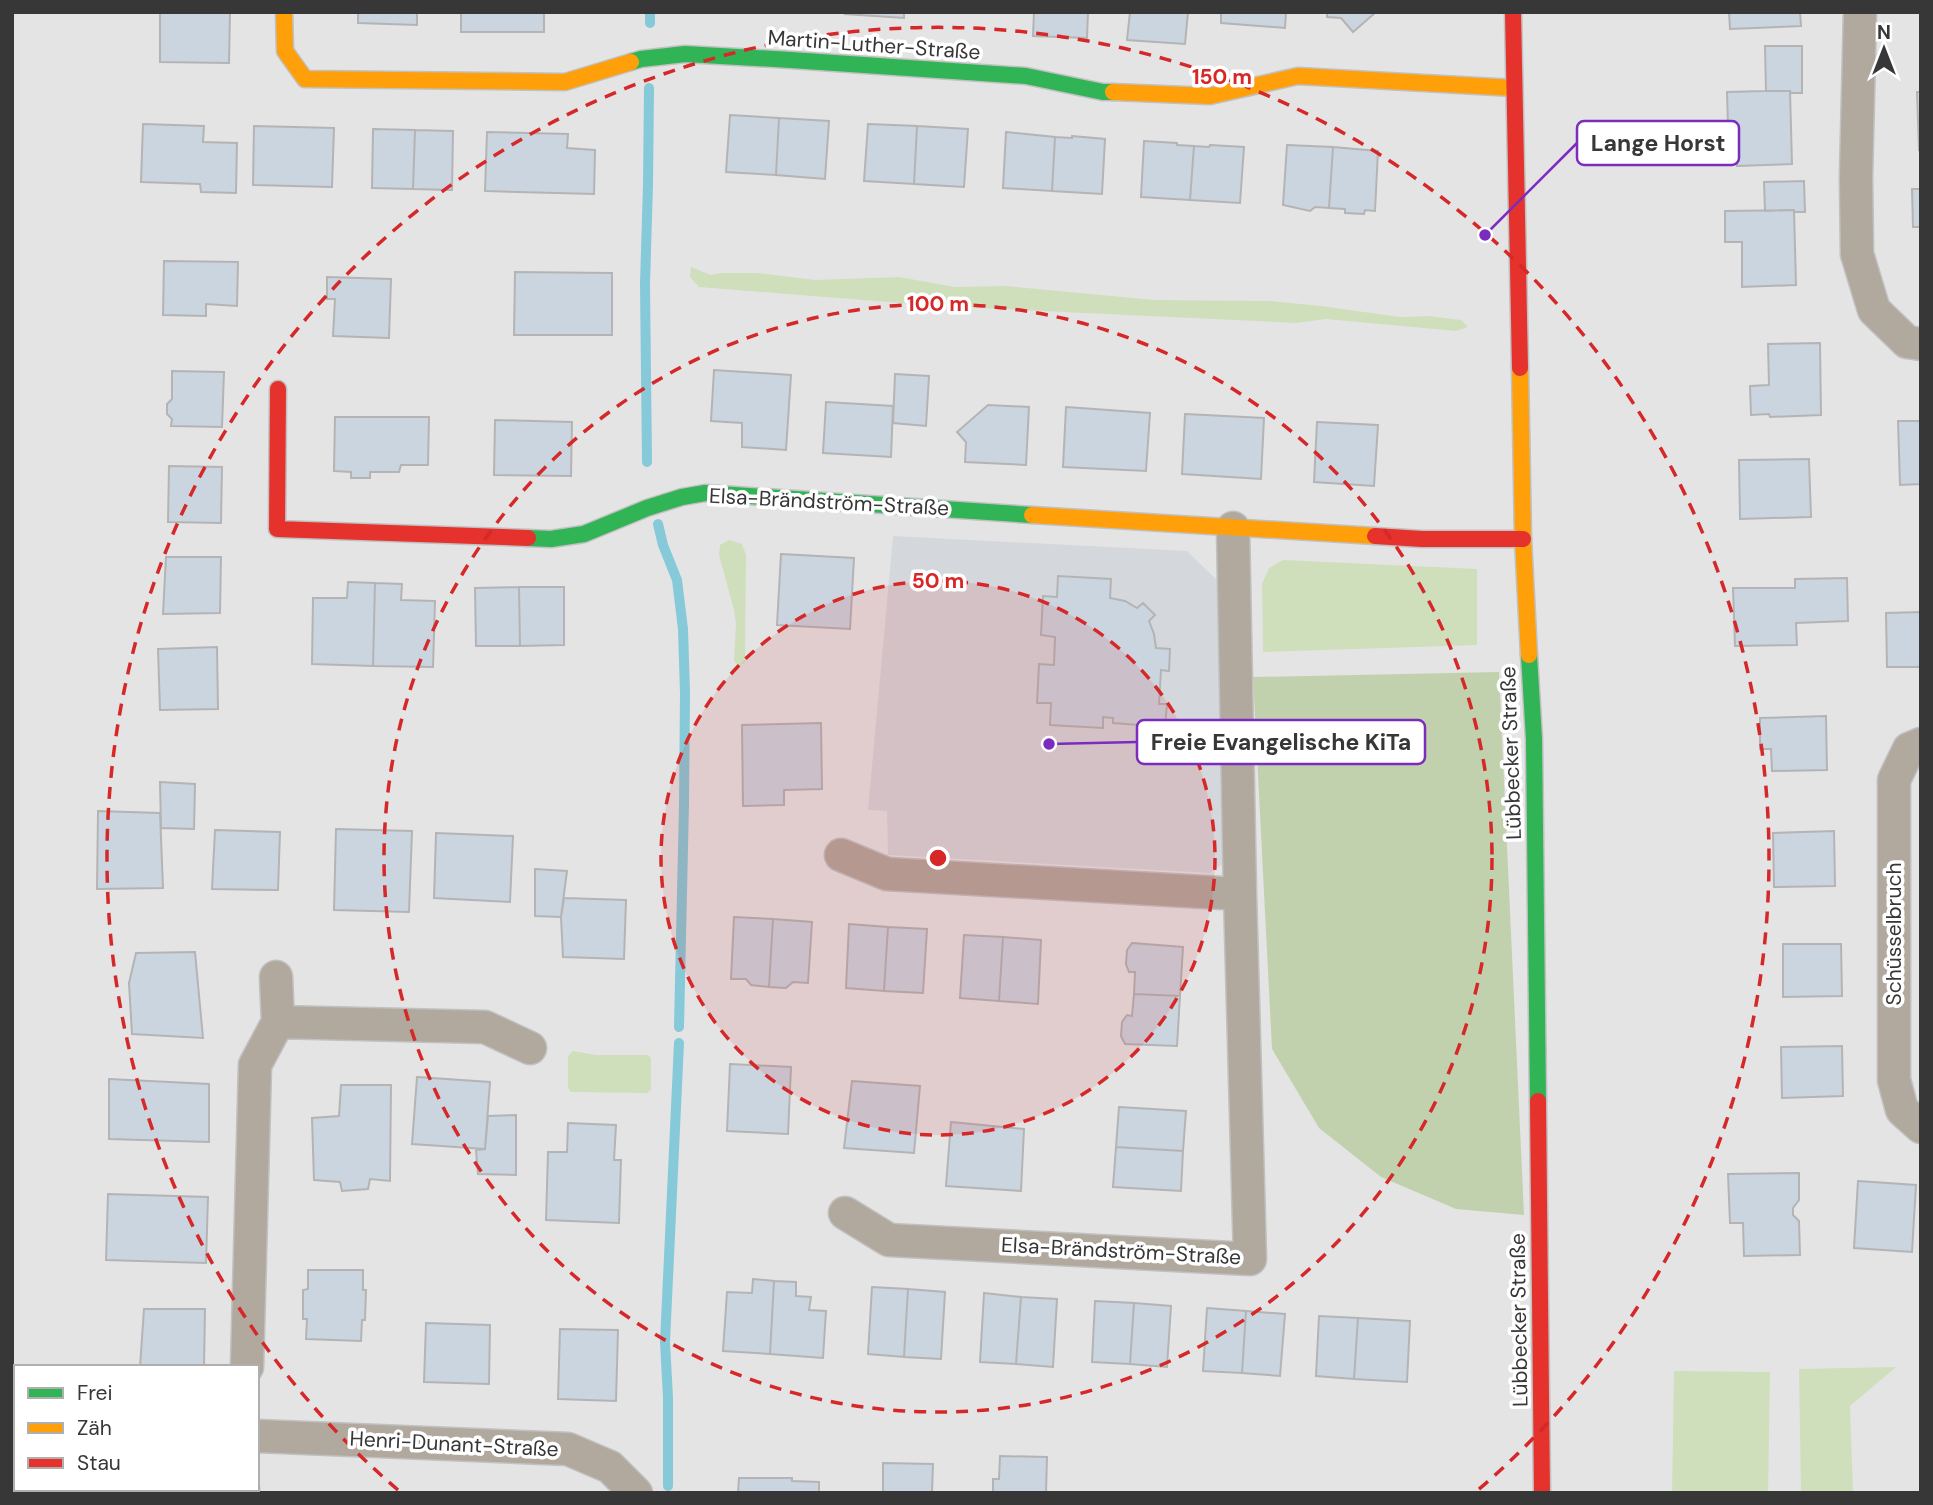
<svg xmlns="http://www.w3.org/2000/svg" width="1933" height="1505" font-family="'DM Sans',sans-serif">
<style>
.built{fill:#d4d7dc}
.green{fill:#cfdfbb}
.forest{fill:#c2d1ad}
.lines{fill:none;stroke-linecap:round;stroke-linejoin:round}
.stream{stroke:#86c9d8;stroke-width:10}
.building{fill:#cad5e0;stroke:#b4b4b5;stroke-width:2}
.street-casing{stroke:#c1c1c2;stroke-width:35}
.fast-casing{stroke:#c1c1c2;stroke-width:19}
.slow-casing{stroke:#c1c1c2;stroke-width:19}
.jam-casing{stroke:#c1c1c2;stroke-width:19}
.street{stroke:#b1a89e;stroke-width:32}
.fast{stroke:#30b455;stroke-width:16}
.slow{stroke:#ff9f0a;stroke-width:16}
.jam{stroke:#e5322d;stroke-width:16}
.ring{fill:none;stroke:#d62828;stroke-width:3.5;stroke-dasharray:12 9}
.labels{text-anchor:middle;stroke-width:7;stroke-linejoin:round;paint-order:stroke}
.street-label{font-size:21px;fill:#373738;stroke:#fff}
.centre{fill:#d62828;stroke:#fff;stroke-width:3.5}
.ring-label{font-size:21px;text-anchor:middle;font-weight:bold;fill:#d62828;stroke:#fff;stroke-width:7;stroke-linejoin:round;paint-order:stroke}
.leader{fill:none;stroke:#7b2cbf;stroke-width:2.5}
.callout-dot{fill:#7b2cbf;stroke:#fff;stroke-width:2.5}
.callout{fill:#fff;stroke:#7b2cbf;stroke-width:2.5}
.callout-label{font-size:23px;text-anchor:middle;font-weight:bold;fill:#373738}
</style>
<rect width="100%" height="100%" fill="#e4e4e5"/>
<path class="built" d="M893,536L1187,551L1222,585L1228,860L1210,873L888,855L887,811L868,810Z"/>
<path class="green" d="M691,267L711,275L722,273H758L815,280L899,277L955,287L1006,286L1154,300L1269,301L1321,306L1400,317L1429,316L1461,320L1468,327L1456,331L1326,319L1296,323L939,306L699,287L690,277Z
M729,540L742,544L746,555L745,662L739,666L734,661L736,624L734,610L719,555L720,545Z
M1283,560L1477,569V645L1263,652L1262,584L1269,568Z
M573,1051L596,1055H648L651,1058V1090L647,1093L571,1092L568,1088V1056Z
M1896,1367L1850,1406L1853,1493H1801L1799,1369Z
M1674,1371L1770,1372L1768,1493H1672Z"/>
<path class="forest" d="M1499,672L1524,1215L1456,1209L1381,1177L1319,1128L1272,1049L1253,677Z"/>
<g class="lines">
<path class="stream" d="M650,23V12
M647,462L645,284L648,184L649,88
M658,524L663,545L677,580L683,629L685,693L684,804L679,1027
M668,1486V1398L665,1342L679,1043"/>
</g>
<path class="building" d="M160,12H230L229,63L160,62Z
M358,12H417V25L358,23Z
M461,12H544V32H461Z
M845,12H904V18L845,14Z
M1034,12H1088L1087,38L1033,36Z
M1130,12H1188L1185,44L1127,40Z
M1221,12H1286L1285,28L1221,23Z
M1327,12H1376L1353,32L1341,18L1327,17Z
M1729,12H1800L1801,26L1730,29Z
M1765,46H1802V93H1791L1790,91H1766Z
M1766,91H1790L1792,164L1737,166V126H1728L1727,92Z
M1917,92H1921V150H1919Z
M730,115L779,118L776,175L726,172Z
M779,118L829,121L825,179L776,175Z
M143,124L204,126L203,142L237,143L236,193L201,192L200,184L141,182Z
M868,124L917,126L914,184L864,181Z
M254,126L334,128L332,187L253,185Z
M917,126L968,129L964,187L914,184Z
M373,129L415,130L413,189L372,188Z
M415,130L453,131L452,190L413,189Z
M487,132L568,134L567,148L595,150L594,194L485,191Z
M1006,132L1055,137L1052,191L1003,188Z
M1072,136L1105,139L1102,194L1052,191L1055,137L1072,138Z
M1144,141L1177,143V145L1194,146L1190,200L1141,197Z
M1210,145L1244,147L1240,203L1190,200L1194,146L1209,147Z
M1287,145L1333,147L1329,208L1315,207L1310,211L1283,205Z
M1333,147L1378,151L1375,211L1365,210L1364,214L1345,213V209L1329,208Z
M1804,181L1805,212H1794V210L1765,211L1764,182Z
M1912,189H1921V227H1913Z
M1794,210L1796,285L1742,287V242H1725V211Z
M164,261L238,262L237,306L206,304V316L163,315Z
M515,272L612,273V335H514Z
M327,277L391,279L389,338L333,336L335,299H327Z
M1820,343L1821,415L1770,417L1769,414L1751,415L1750,386L1769,385L1768,344Z
M714,370L791,375L786,450L742,447V423L711,421Z
M172,371L224,372L222,427L171,426L172,419L167,414V404L172,399Z
M895,374L929,376L926,426L893,423Z
M826,402L893,406L891,457L823,453Z
M988,405L1029,407L1026,465L965,462L966,442L957,432Z
M1066,407L1150,413L1146,471L1063,467Z
M1185,414L1264,418L1261,479L1182,474Z
M335,417H429L428,465H401L399,472H370V478H351V472L334,471Z
M495,420L572,422L571,476L494,475Z
M1898,421H1921V484L1900,485Z
M1317,422L1378,425L1374,486L1314,482Z
M1809,459L1811,517L1740,519L1739,460Z
M169,466L222,467L221,523L168,522Z
M781,554L854,558L850,629L777,625Z
M166,557H221L220,613L163,614Z
M1058,576L1111,579L1110,598L1125,601L1137,608L1143,603L1155,615L1149,621L1154,634L1156,648L1170,649L1169,671L1161,670L1159,704H1167L1165,727L1113,723V718L1103,717V728L1050,725L1051,703H1037L1039,664L1054,665L1055,637L1041,635L1043,596L1057,597Z
M1847,578L1848,621L1796,623L1797,645L1735,646L1733,588H1795V579Z
M348,582L375,583L373,666L312,664L313,598H347Z
M375,583L402,584L401,600L435,601L433,667L373,666Z
M519,587H564V645L520,646Z
M519,587L520,646H476L475,588Z
M1921,612V667H1887L1886,613Z
M217,647L218,709L160,710L158,649Z
M1826,716L1827,770L1772,771L1771,749H1760V718Z
M821,723L822,789L784,790V805L743,806L742,725Z
M160,782L195,784L194,829L161,828Z
M98,811L160,813L163,888L97,889Z
M336,829L412,831L409,912L334,910Z
M215,830L280,832L278,890L212,889Z
M1834,831L1835,886L1774,887L1773,833Z
M436,833L513,836L510,902L434,898Z
M535,869L567,871L561,917L535,916Z
M564,898L626,900L624,959L563,957L561,917Z
M734,917L773,919L769,987L751,985L746,979H731Z
M773,919L812,922L808,983L793,982L786,988L769,987Z
M849,924L888,927L884,991L846,988Z
M888,927L927,929L923,993L884,991Z
M964,935L1003,937L999,1001L960,998Z
M1003,937L1041,940L1038,1004L999,1001Z
M1132,943L1183,947L1180,996L1134,994L1135,972H1129L1126,964L1127,950Z
M1783,944H1841L1842,996L1783,997Z
M195,952L203,1038L132,1034L129,983L136,953Z
M1134,994L1180,996L1177,1046L1125,1044L1121,1036L1122,1022L1127,1015L1132,1016Z
M1842,1046L1843,1096L1782,1098L1781,1047Z
M730,1064L791,1067L788,1134L727,1131Z
M417,1077L490,1082L485,1149L412,1144Z
M109,1079L209,1084V1142L109,1139Z
M852,1081L920,1086L914,1153L844,1148Z
M341,1085H391L390,1181L370,1179L368,1189L342,1191L340,1182L314,1180L312,1118L339,1116Z
M1119,1107L1186,1111L1183,1151L1116,1147Z
M516,1115V1175L478,1174L476,1150L485,1149L488,1116Z
M951,1122L1024,1129L1021,1191L946,1186Z
M568,1123L616,1125L614,1160H621L619,1223L546,1220L548,1152H567Z
M1116,1147L1183,1151L1181,1191L1113,1187Z
M1799,1173V1200L1793,1208V1215L1799,1221L1800,1255L1744,1256L1743,1223H1730L1728,1174Z
M1858,1181L1916,1185L1912,1252L1854,1248Z
M108,1194L208,1197L206,1263L106,1260Z
M308,1270H363V1290H366L365,1320H362L361,1341L306,1339L307,1319H303V1290L308,1289Z
M753,1279L774,1281L770,1354L723,1351L727,1292L752,1293Z
M774,1281L796,1282V1296L811,1297L809,1310L826,1311L823,1358L770,1354Z
M872,1287L908,1289L904,1357L868,1354Z
M908,1289L945,1292L941,1359L904,1357Z
M984,1293L1021,1297L1016,1364L980,1362Z
M1021,1297L1057,1299L1053,1367L1016,1364Z
M1095,1301L1134,1303L1130,1364L1092,1362Z
M1134,1303L1171,1306L1167,1367L1130,1364Z
M1207,1308L1246,1311L1242,1373L1203,1371Z
M144,1309H205L204,1367H140Z
M1246,1311L1285,1314L1280,1376L1242,1373Z
M1319,1316L1358,1318L1354,1379L1316,1376Z
M1358,1318L1410,1321L1407,1382L1354,1379Z
M426,1323L490,1325L489,1384L424,1382Z
M560,1329L618,1330L616,1401L558,1399Z
M1000,1456L1047,1457L1046,1493H993V1479H999Z
M883,1463L933,1464L932,1493H883Z
M739,1478H792V1481L819,1482V1493H738Z
M129,1489H198V1493H129Z"/>
<g class="lines">
<defs>
<path id="street" d="M1860,12L1856,177L1857,254L1874,310L1907,342L1921,344
M1921,744L1909,749L1894,780V1080L1902,1110L1921,1127
M841,855L887,874L1240,894
M278,1022L485,1027L530,1048
M845,1213L889,1240L1250,1259L1240,894L1233,528
M247,1367L255,1065L278,1022L276,977
M257,1436L568,1449L610,1467L636,1493
M243,1493V1489"/>
<path id="fast" d="M631,62L641,59L685,54L791,60L1026,76L1103,92H1113
M528,538L551,539L584,534L647,508L682,497L705,493L1032,515
M1529,655L1534,739L1538,1101"/>
<path id="slow" d="M284,12L285,51L305,79L565,82L631,62
M1113,92L1210,96L1298,76L1514,88
M1520,368L1523,539L1529,655
M1032,515L1375,536"/>
<path id="jam" d="M1513,12L1520,368
M278,389L277,529L528,538
M1375,536L1422,539H1523
M1538,1101L1542,1493"/>
</defs>
<use href="#street" class="street-casing"/>
<use href="#fast" class="fast-casing"/>
<use href="#slow" class="slow-casing"/>
<use href="#jam" class="jam-casing"/>
<use href="#street" class="street"/>
<use href="#fast" class="fast"/>
<use href="#slow" class="slow"/>
<use href="#jam" class="jam"/>
</g>
<circle cx="938" cy="858" r="277" fill="#d62828" fill-opacity=".12"/>
<g class="ring">
<circle cx="938" cy="858" r="277"/>
<circle cx="938" cy="858" r="554"/>
<path d="M398 1490A831 831 0 1 1 1478 1490"/>
</g>
<g class="labels">
<g class="street-label">
<text transform="translate(874 45) rotate(4)" y="7">Martin-Luther-Straße</text>
<text transform="translate(829 502) rotate(3)" y="7">Elsa-Brändström-Straße</text>
<text transform="translate(1511 753) rotate(-92)" y="7">Lübbecker Straße</text>
<text transform="translate(1894 934) rotate(-90)" y="7">Schüsselbruch</text>
<text transform="translate(1121 1251) rotate(3)" y="7">Elsa-Brändström-Straße</text>
<text transform="translate(1519 1320) rotate(-91)" y="7">Lübbecker Straße</text>
<text transform="translate(454 1444) rotate(3)" y="7">Henri-Dunant-Straße</text>
</g>
</g>
<circle cx="938" cy="858" r="10" class="centre"/>
<g class="ring-label">
<text x="1222" y="84">150 m</text>
<text x="938" y="311">100 m</text>
<text x="938" y="588">50 m</text>
</g>
<path class="leader" d="M1485 235L1577 143M1049 744L1137 742"/>
<g class="callout-dot">
<circle cx="1485" cy="235" r="7"/>
<circle cx="1049" cy="744" r="7"/>
</g>
<g class="callout">
<rect x="1577" y="121" width="162" height="44" rx="7"/>
<rect x="1137" y="720" width="288" height="44" rx="7"/>
</g>
<g class="callout-label">
<text x="1658" y="151">Lange Horst</text>
<text x="1281" y="750">Freie Evangelische KiTa</text>
</g>
<rect width="1933" height="1505" fill="none" stroke="#373738" stroke-width="28"/>
<rect x="14" y="1365" width="245" height="126" fill="#ffffff" stroke="#afafaf" stroke-width="2"/>
<rect x="28" y="1388" width="35" height="10" fill="#30b455" stroke="#afafaf" stroke-width="2"/>
<text x="77" y="1400" font-size="21" fill="#373738">Frei</text>
<rect x="28" y="1423" width="35" height="10" fill="#ff9f0a" stroke="#afafaf" stroke-width="2"/>
<text x="77" y="1435" font-size="21" fill="#373738">Zäh</text>
<rect x="28" y="1458" width="35" height="10" fill="#e5322d" stroke="#afafaf" stroke-width="2"/>
<text x="77" y="1470" font-size="21" fill="#373738">Stau</text>
<g transform="translate(1884 49)" stroke="#ffffff" stroke-width="5" paint-order="stroke">
<path d="M0-5L12 26L0 18L-12 26Z" fill="#373738"/>
<text y="-10" font-size="19" font-weight="bold" text-anchor="middle" fill="#373738">N</text>
</g>
</svg>
